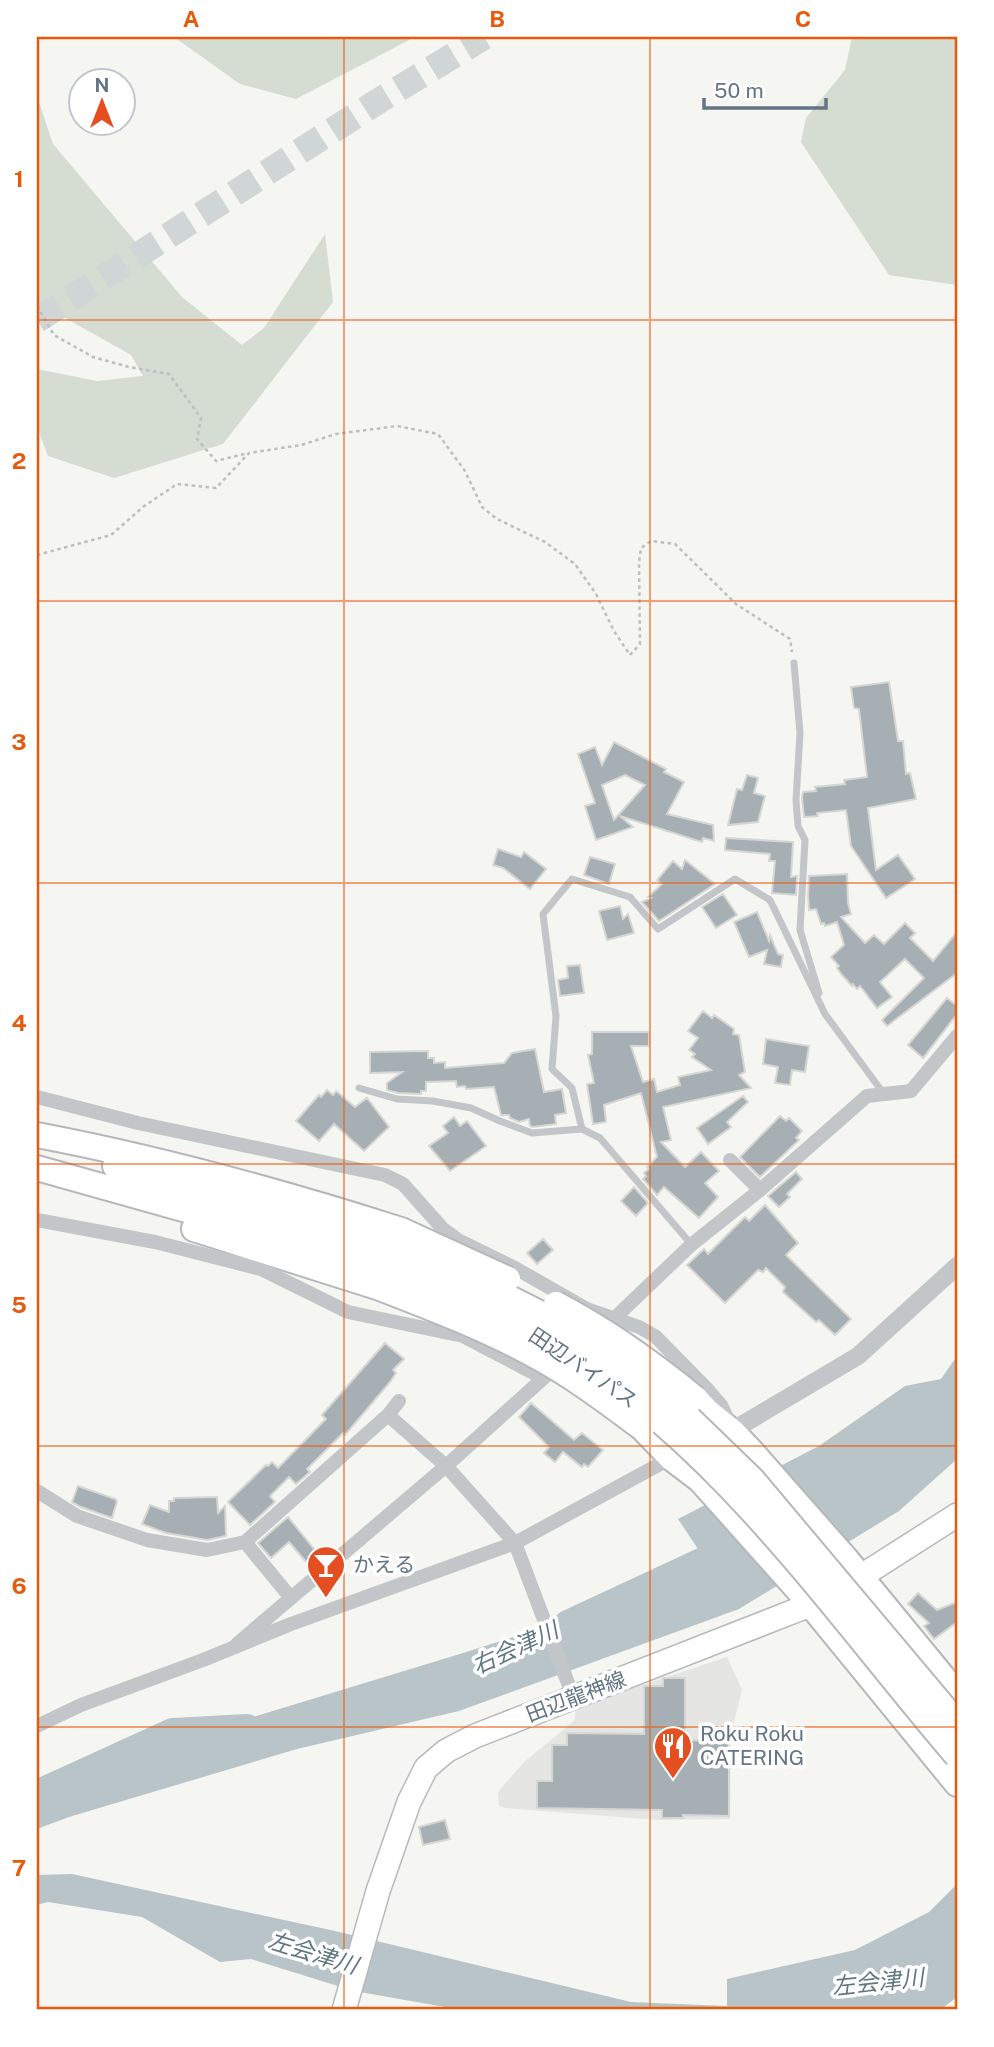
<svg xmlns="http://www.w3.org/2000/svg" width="994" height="2047" font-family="'Public Sans','Noto Sans JP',sans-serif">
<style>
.built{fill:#e5e6e4}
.green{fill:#d5dcd2}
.water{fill:#b9c4c8}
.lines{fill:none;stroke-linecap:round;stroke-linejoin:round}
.river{stroke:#b9c4c8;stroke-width:30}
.building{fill:#a6afb4;stroke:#d6d6d3;stroke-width:2;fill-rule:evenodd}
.motorway-tunnel{stroke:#d0d5d5;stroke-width:26;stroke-dasharray:26 13;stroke-linecap:butt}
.primary-casing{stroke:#b5b9bd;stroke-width:26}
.trunk-casing{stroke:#b5b8bb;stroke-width:28}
.path{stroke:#bcbec0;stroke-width:2.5;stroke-dasharray:3.5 3.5;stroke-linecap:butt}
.service{stroke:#c2c6c9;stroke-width:7}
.minor{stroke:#c2c6c9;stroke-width:14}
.tertiary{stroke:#c2c6c9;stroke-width:18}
.primary{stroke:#fff;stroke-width:23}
.trunk{stroke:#fff;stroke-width:24}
.trunk-bridge-casing{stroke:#b5b8bb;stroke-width:28;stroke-linecap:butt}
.trunk-bridge{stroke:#fff;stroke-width:24}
.grid{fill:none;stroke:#e8590c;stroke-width:2;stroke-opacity:0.55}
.labels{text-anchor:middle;stroke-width:7;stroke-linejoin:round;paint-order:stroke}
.street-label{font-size:21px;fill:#637482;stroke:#fff}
.poi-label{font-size:21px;fill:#637482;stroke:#fff;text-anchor:start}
.water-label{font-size:23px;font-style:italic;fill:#5f777f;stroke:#fff}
.neatline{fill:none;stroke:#e8590c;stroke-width:2.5}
.grid-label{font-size:23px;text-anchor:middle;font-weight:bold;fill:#e8590c}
</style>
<rect width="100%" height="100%" fill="#f5f5f1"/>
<path class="built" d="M727,1657L742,1690L731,1734L730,1819L658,1820L505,1808L499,1806L498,1792L524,1762L574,1721L577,1706Z"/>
<path class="green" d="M174,37H415L296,99L240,84Z
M852,37H957V285L889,275L801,142L806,118L845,70Z
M37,96L53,144L182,297L242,345L264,328L325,234L333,302L223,444L114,478L48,456L37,427V369L97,381L143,376L131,355L37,302Z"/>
<path class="water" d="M957,1356V1459L899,1511L739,1609L459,1711L297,1749L69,1817L37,1829V1783L463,1653L714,1573L678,1519L819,1446L905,1386L941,1379Z
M72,1874L335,1931L631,2002L727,2006V1979L855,1950L929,1912L957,1884V1997L940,2010H462L354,1991L251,1959L220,1962L142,1917L48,1902L37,1905V1875Z"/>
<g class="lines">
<path class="river" d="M568,1625L742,1544
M37,1795L173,1733L247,1729"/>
</g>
<path class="building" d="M889,682L898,741H903L906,774L910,773L916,799L868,808L876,870L898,855L915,879L886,898L851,846L846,810L817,813L818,816L804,817L802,797L803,792L816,791L815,787L845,784L844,780L867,777L859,709L854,708L851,687Z
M614,742L666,769L664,772L684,782L667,814L713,825L714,841L703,838L702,842L620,816L633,827L596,840L585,806L595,803L578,754L595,747L602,765ZM625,775L645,785L614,820L602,785Z
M747,775L758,778L754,793L765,796L758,822L728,825L737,789L742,790Z
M726,838L793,842L791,877L797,876L796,895L772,893L775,861H769L770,854L725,850Z
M498,849L521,857L524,852L546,869L530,889L503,868L493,865Z
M590,857L615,864L609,884L584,875Z
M685,860L715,884L659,921L642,902L651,898L648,897L662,884L657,880L673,861L682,869Z
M847,874L848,903L851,914L841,917L865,943L874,935L884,944L905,923L915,933L910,938L933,961L957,932V973L887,1026L882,1020L924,978L905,959L880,982L892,997L877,1008L860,986L857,989L853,984L852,986L842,975L837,968L839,966L831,957L844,945L837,922L825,926L824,923L821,924L816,909L809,910L808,896L809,876Z
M723,894L737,915L716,928L702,907Z
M620,906L623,919L628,914L634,933L607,940L599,911Z
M757,912L769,941L770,935L778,954L783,955L781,967L764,964L767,950L749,957L734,922Z
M580,965L584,993L560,996L558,980L568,978L567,966Z
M947,998L957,1006V1014L923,1058L908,1045Z
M703,1011L712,1018L714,1015L734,1029L733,1034L739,1035L745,1072L739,1075L751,1088L663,1107L671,1140L661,1142L685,1167L701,1152L719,1171L705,1183L718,1197L699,1218L664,1187L657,1195L643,1179L646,1176L644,1173L649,1169L647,1167L657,1157L641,1093L604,1105L606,1122L593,1124L587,1084L594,1083L588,1055L592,1054V1032H649V1046H631L643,1082L654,1079L657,1092L680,1085L678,1077L711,1070L692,1057L695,1054L689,1050L698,1038L688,1031Z
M766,1039L809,1046L805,1072L792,1070L790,1085L775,1083L778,1067L763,1064Z
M535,1049L544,1092L562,1089L566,1113L555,1115L556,1124L533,1127L530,1126L529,1119L519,1122L510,1118L509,1115H501L494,1087L466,1089L465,1086L457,1087L456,1081L426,1082V1091H421V1094L398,1093L387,1090V1083L402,1072L370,1073V1052L428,1051V1058H434V1063L445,1062V1068L504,1063L512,1053Z
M327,1090L333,1095L336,1091L355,1107L367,1098L389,1127L364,1151L334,1124L319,1141L296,1121L319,1095L321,1097Z
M743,1096L748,1102L727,1122L731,1127L708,1144L697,1128Z
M780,1116L786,1121L789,1118L802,1131L796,1138L799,1140L760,1177L740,1157Z
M454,1117L460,1126L467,1121L486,1146L450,1171L429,1146L448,1133L443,1126Z
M796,1172L802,1179L787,1194L790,1197L779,1207L768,1196Z
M634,1187L648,1203L636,1216L621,1201Z
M765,1205L798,1243L786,1255L851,1319L835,1335L819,1320L816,1322L783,1292L785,1287L766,1268L763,1272L758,1270L725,1303L687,1265L704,1249L708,1254L745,1217L749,1221Z
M543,1239L553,1250L537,1264L527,1253Z
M385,1343L404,1359L393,1370L396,1373L390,1382L345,1435L343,1433L307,1469L310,1472L296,1484L289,1477L270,1496L275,1502L250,1525L228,1502L266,1465L268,1466L272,1462L278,1468L326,1419L322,1415Z
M531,1403L574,1440L582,1433L603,1450L588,1467L584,1464L582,1467L563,1452L555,1462L544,1453L549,1447L519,1417Z
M78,1486L115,1499L117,1501L112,1518L81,1507L72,1502Z
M217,1497L218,1513L225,1506L226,1536L207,1540L166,1533L142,1524L150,1505L169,1512V1501H174V1498Z
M288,1517L319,1555L308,1564L289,1542L271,1558L258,1543Z
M918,1593L937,1610L957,1602V1622L934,1639L924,1626L929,1623L908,1604Z
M663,1678H685V1740L729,1741V1816L683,1815V1818H662V1810L537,1808V1781H552V1745H567V1733L644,1734V1686H663Z
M445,1820L450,1839L423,1845L419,1827Z"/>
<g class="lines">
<path class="motorway-tunnel" d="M37,320L380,100L484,37"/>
<defs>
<path id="primary" d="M344,2010L378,1891L409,1802L426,1768L446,1751L475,1736L810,1605L860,1577L957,1515"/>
<path id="trunk" d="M37,1135C163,1159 279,1191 401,1230
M115,1166L393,1250
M37,1168L272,1234L385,1271
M194,1229L380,1288
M695,1398L707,1411L733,1432L752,1452L847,1560L957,1694
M642,1428L671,1458L700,1480L800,1592L957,1784"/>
</defs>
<use href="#primary" class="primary-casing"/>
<use href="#trunk" class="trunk-casing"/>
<path class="path" d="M37,306L54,335L93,357L129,367L169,374L201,418L197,439L216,461L248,453
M37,555L111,535L143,507L177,484L216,488L249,453L301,445L336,434L397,426L438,434L465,471L482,507L497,519L545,542L575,564L596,594L614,631L630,655L640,644L639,562L641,548L651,541L675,544L736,604L790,639L792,652"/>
<path class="service" d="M794,663L800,733L796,800L798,826L805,840L800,930L819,993
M359,1088L397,1099L433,1101L471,1108L500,1121L532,1133L582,1129
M691,1244L600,1138L582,1129L572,1088L552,1069L556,1016L543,914L572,879L630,897L658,929L735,879L770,900L825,1014L884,1094"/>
<path class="minor" d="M37,1097L138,1123L385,1175L403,1184L443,1229L458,1240L515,1268L587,1309L639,1327L655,1336L708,1390L721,1405L730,1424
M730,1160L760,1190
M37,1220L155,1242L261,1269L348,1312L463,1336L543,1378
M599,1333L691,1245L760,1190L867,1096L911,1091L957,1036
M388,1415L399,1401
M37,1491L77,1516L147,1540L207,1550L245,1542L291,1598
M245,1542L388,1415L446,1466L515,1543L574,1699
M237,1644L446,1466L558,1365
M37,1726L81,1705L203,1660L291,1624L515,1543L671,1458"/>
<path class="tertiary" d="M723,1436L858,1356L957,1266"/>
<use href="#primary" class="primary"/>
<use href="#trunk" class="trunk"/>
<defs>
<path id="trunk-bridge" d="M401,1230L508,1279
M393,1250L490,1288L561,1324L627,1368L690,1419L752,1479L957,1723
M385,1271C441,1292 499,1311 551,1342C719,1440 833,1611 957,1756
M380,1288C431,1308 482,1327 530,1353C570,1374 606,1401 642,1428
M556,1304C606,1330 652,1363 695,1398"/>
</defs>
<use href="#trunk-bridge" class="trunk-bridge-casing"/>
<use href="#trunk-bridge" class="trunk-bridge"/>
</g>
<path class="grid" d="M344,37V2010M650,37V2010M37,320H957M37,601H957M37,883H957M37,1164H957M37,1446H957M37,1727H957"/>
<defs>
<symbol id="bar-pin" viewBox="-11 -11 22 30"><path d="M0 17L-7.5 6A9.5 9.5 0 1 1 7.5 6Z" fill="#e54e20" stroke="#fff"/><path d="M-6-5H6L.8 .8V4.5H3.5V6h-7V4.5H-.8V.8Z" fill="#fff"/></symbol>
<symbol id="restaurant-pin" viewBox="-11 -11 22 30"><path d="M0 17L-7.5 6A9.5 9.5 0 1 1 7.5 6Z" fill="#e54e20" stroke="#fff"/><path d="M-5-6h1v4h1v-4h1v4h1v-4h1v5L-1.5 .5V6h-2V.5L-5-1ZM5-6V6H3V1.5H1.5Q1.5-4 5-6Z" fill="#fff"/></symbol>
</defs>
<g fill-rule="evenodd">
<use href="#bar-pin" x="304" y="1543" width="44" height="60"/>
<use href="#restaurant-pin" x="651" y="1724" width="44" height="60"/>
</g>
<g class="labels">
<g class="street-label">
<text transform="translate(583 1368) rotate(34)" y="7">田辺バイパス</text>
<text transform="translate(576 1697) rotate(-21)" y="7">田辺龍神線</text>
</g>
<g class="poi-label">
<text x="353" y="1572">かえる</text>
<text x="700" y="1741">Roku Roku<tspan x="700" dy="24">CATERING</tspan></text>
</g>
<g class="water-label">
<text transform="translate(515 1648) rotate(-25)" y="8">右会津川</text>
<text transform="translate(313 1953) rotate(17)" y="8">左会津川</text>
<text transform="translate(878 1982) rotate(-6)" y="8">左会津川</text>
</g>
</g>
<rect width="994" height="2047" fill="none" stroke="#ffffff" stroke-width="77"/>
<g transform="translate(102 102)"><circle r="33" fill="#ffffff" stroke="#c1c7cd" stroke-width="2"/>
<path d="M0-5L12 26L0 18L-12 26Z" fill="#e54e20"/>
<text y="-10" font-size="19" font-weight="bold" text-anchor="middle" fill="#637482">N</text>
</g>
<path d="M704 98v10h122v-10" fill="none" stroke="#637482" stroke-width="3.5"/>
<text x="714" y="98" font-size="21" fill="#637482" stroke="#ffffff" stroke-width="5" paint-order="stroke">50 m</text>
<rect x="38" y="38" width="918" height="1970" class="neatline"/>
<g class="grid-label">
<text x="191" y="27">A</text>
<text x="497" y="27">B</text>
<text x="803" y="27">C</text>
<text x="19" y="187">1</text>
<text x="19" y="469">2</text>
<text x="19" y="750">3</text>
<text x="19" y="1031">4</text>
<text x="19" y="1313">5</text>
<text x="19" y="1594">6</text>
<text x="19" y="1876">7</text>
</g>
</svg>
